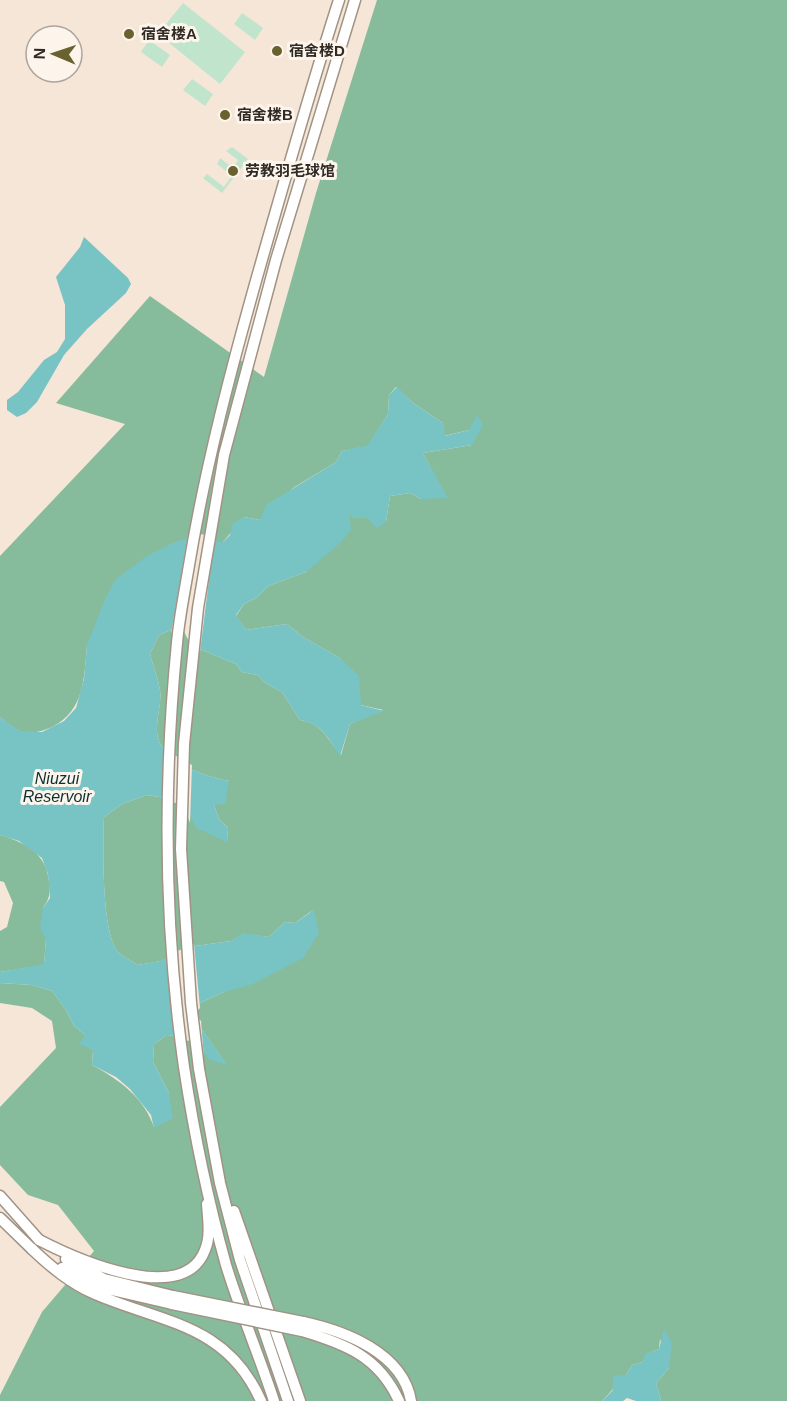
<svg xmlns="http://www.w3.org/2000/svg" width="787" height="1401" font-family="Helvetica,'Noto Sans SC',sans-serif">
<style>
.green{fill:#c1e4cd}
.forest{fill:#86bc9b}
.water{fill:#78c3c4}
.pier{fill:#f5e6d7}
.lines{fill:none;stroke-linecap:round;stroke-linejoin:round}
.primary-casing{stroke:#a09385;stroke-width:13}
.trunk-casing{stroke:#a09385;stroke-width:13}
.primary{stroke:#fff;stroke-width:10}
.trunk{stroke:#fff;stroke-width:10}
.trunk-bridge-casing{stroke:#a09385;stroke-width:13;stroke-linecap:butt}
.trunk-bridge{stroke:#fff;stroke-width:10}
.poi-dot{fill:#69612e;stroke:#fdf5ec;stroke-width:2}
.labels{text-anchor:middle;stroke-width:6;stroke-linejoin:round;paint-order:stroke}
.poi-label{font-size:15px;font-weight:bold;fill:#302a25;stroke:#fdf5ec;text-anchor:start}
.water-label{font-size:16px;font-style:italic;fill:#0b3132;stroke:#fdf5ec}
</style>
<rect width="100%" height="100%" fill="#f5e6d7"/>
<path class="green" d="M183,3L245,52L220,84L158,34Z
M242,13L263,28L255,40L234,24Z
M149,40L170,55L162,67L141,52Z
M192,79L213,94L205,106L183,90Z
M232,147L248,159L222,193L203,178L207,174L224,187L232,176L217,164L220,158L233,168L238,160L226,151Z"/>
<path class="forest" d="M377,0H787V1401H661L656,1383L669,1368L660,1339L659,1349L646,1354L643,1362L632,1365L626,1375L602,1401H0V1395L42,1312L94,1251L58,1205L28,1195L0,1165V1107L56,1048L52,1021L32,1008L0,1003V983L32,985L52,991L66,1010L74,1026L85,1035L93,1050L92,1065C120,1080 144,1098 154,1127L169,1093L153,1062L154,1044L167,1035L192,1038L226,1064L191,1014L200,1003L224,992L313,910L295,923L285,922L269,937L243,934L231,941L195,946L161,961L138,965C132,961 123,957 118,952C101,932 103,845 104,817L122,804L147,795L177,800L227,841L228,828L219,819L214,805L229,781C204,776 159,762 157,732C156,718 162,704 160,690C158,678 153,666 150,654L159,635L183,625L195,647L236,664L242,672L258,675L264,682L282,692L300,720C323,723 327,740 341,755L350,724L383,710L361,705L340,658L303,637L287,624L246,630L236,616L244,604L256,598L268,586L306,572L349,512L354,518H367L386,522L390,496L410,493L421,499L432,470L423,453L472,445L469,430L444,436L443,423L413,403L396,387L389,395L388,414L368,446L342,451L336,462L293,488L260,520L244,517L223,542H213L87,645C84,678 85,710 52,727C43,731 30,735 20,731C13,728 6,721 0,717V556L125,424L56,403L150,296L264,377L316,193Z
M0,835C24,842 47,853 49,882C50,894 50,898 43,908L46,939L44,965L0,972V931L7,927L13,903L4,882L0,881Z"/>
<path class="water" d="M84,237L128,278L131,284L126,293L87,329L64,355L37,402L26,413L17,417L7,410V400L18,392L44,360L57,352L65,339V305L56,277L80,247Z
M397,387L413,403L443,423L445,436L469,430L477,415L483,425L472,445L423,453L448,498L421,499L410,493L390,496L386,522L377,528L367,518H354L349,513L351,530L340,543L306,572L268,586L256,598L244,604L236,615L246,630L287,624L303,637L340,658L359,676L361,705L384,711L350,724L340,756C329,740 322,723 300,720L282,692L264,682L258,675L242,672L236,664L195,647L183,625L159,635L150,654C153,666 158,678 160,690C162,704 156,718 157,732C159,762 204,776 229,781L225,804L214,805L219,819L228,828L227,842L196,828L189,813L177,800L147,795L122,804L104,817C103,845 101,932 118,952C123,957 132,961 138,965L160,961L195,946L231,941L243,933L269,937L285,922L295,923L314,910L319,933L303,958L253,984L224,992L200,1003L191,1014L227,1065L208,1059C198,1038 189,1038 167,1035L154,1044L153,1062L169,1093L173,1118L154,1128L151,1115L130,1089L116,1077L92,1065L93,1050L79,1044L85,1035L74,1026L66,1010L52,991L32,985L0,983V972L44,964L46,939L40,928L43,908L50,898L48,874L42,858L19,841L0,835V717L20,731L42,732L64,721L76,708L84,679L87,645L105,599L116,579L147,556L175,542L197,535L213,542H223L230,535L232,524L244,517L260,520L266,505L336,462L342,451L368,445L388,414L389,395Z
M664,1329L672,1343L669,1368L656,1383L661,1401H636L627,1398L623,1401H602L613,1390V1376L626,1375L632,1365L643,1362L645,1354L659,1349Z"/>
<path class="pier" d="M198,533L216,539L211,564L200,652L193,649L182,628L171,633L188,535Z
M166,749L182,760L192,765L190,823L187,815L176,803L163,801Z
M194,944L200,1008L195,1014L201,1021L204,1058L201,1051L191,1041L174,1039L166,956Z"/>
<g class="lines">
<defs>
<path id="primary" d="M0,1196L39,1240
M0,1218L32,1249"/>
<path id="trunk" d="M234,1211L300,1401
M39,1240C74,1258 183,1308 205,1250C211,1236 208,1219 207,1204
M32,1249C51,1267 70,1283 95,1294C163,1323 227,1324 261,1401
M66,1259L104,1279L173,1296
M62,1268L103,1288L172,1304
M303,1322C345,1331 403,1353 411,1401
M302,1331C346,1344 379,1357 399,1401
M274,1401C259,1355 240,1311 226,1265C208,1201 194,1133 184,1067C164,927 163,784 177,643C179,619 184,595 188,571C205,467 232,365 261,263C286,175 311,87 339,0
M288,1401L240,1260L220,1183L199,1069L191,1003L181,849L184,744L198,608L224,455L276,260L355,0"/>
</defs>
<use href="#primary" class="primary-casing"/>
<use href="#trunk" class="trunk-casing"/>
<use href="#primary" class="primary"/>
<use href="#trunk" class="trunk"/>
<defs>
<path id="trunk-bridge" d="M173,1296L303,1322
M172,1304L302,1331"/>
</defs>
<use href="#trunk-bridge" class="trunk-bridge-casing"/>
<use href="#trunk-bridge" class="trunk-bridge"/>
</g>
<g class="poi-dot">
<circle cx="129" cy="34" r="6"/>
<circle cx="277" cy="51" r="6"/>
<circle cx="225" cy="115" r="6"/>
<circle cx="233" cy="171" r="6"/>
</g>
<g class="labels">
<g class="poi-label">
<text x="141" y="39">宿舍楼A</text>
<text x="289" y="56">宿舍楼D</text>
<text x="237" y="120">宿舍楼B</text>
<text x="245" y="176">劳教羽毛球馆</text>
</g>
<g class="water-label">
<text x="57" y="784">Niuzui<tspan x="57" dy="18">Reservoir</tspan></text>
</g>
</g>
<g transform="translate(54 54) rotate(272)"><circle r="28" fill="#fdf5ec" stroke="#aba49c" stroke-width="1.5"/>
<path d="M0-4.5L10 22L0 15L-10 22Z" fill="#69612e"/>
<text y="-9" font-size="16" font-weight="bold" text-anchor="middle" fill="#302a25">N</text>
</g>
</svg>
